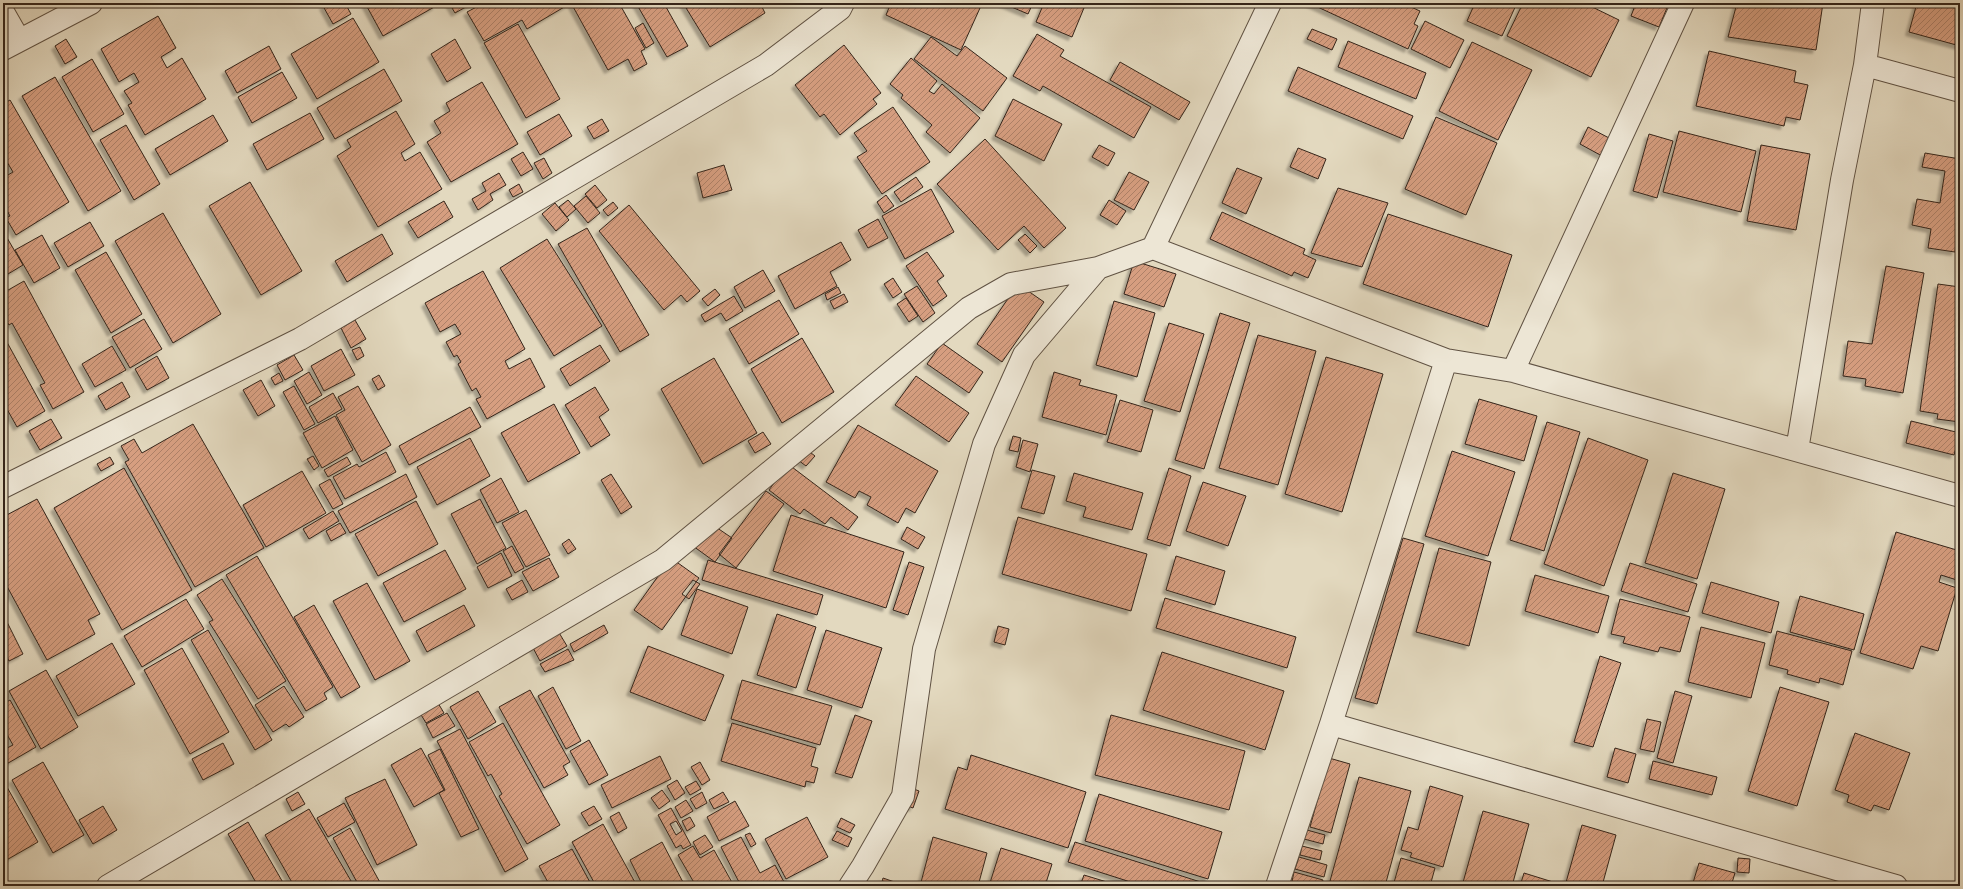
<svg xmlns="http://www.w3.org/2000/svg" width="1963" height="889" font-family="'IM FELL Great Primer',serif">
<style>
.building{fill:url(#building-hatch);stroke:#35251a;fill-rule:evenodd;filter:url(#shadow)}
.lines{fill:none;stroke-linecap:round;stroke-linejoin:round}
.minor-casing{stroke:#605243;stroke-width:24}
.minor{stroke:#ede6d5;stroke-width:22}
</style>
<defs>
<pattern id="building-hatch" width="6" height="6" patternUnits="userSpaceOnUse"><rect width="6" height="6" fill="#d69e80"/><path d="M-1 1l2-2M0 6l6-6M5 7l2-2" fill="none" stroke="#ae8168"/></pattern>
<filter id="shadow"><feDropShadow dx="-3.5" dy="3.5" stdDeviation="1" flood-color="#0004"/></filter>
</defs>
<rect width="100%" height="100%" fill="#e3d9bf"/>
<filter id="stains"><feTurbulence type="fractalNoise" baseFrequency=".005" numOctaves="4"/><feColorMatrix values="0 0 0 0 .2 0 0 0 0 .09 0 0 0 0 .02 0 0 0 .5 -.17"/></filter>
<radialGradient id="worn" r=".72"><stop offset=".6" stop-color="#630" stop-opacity="0"/><stop offset="1" stop-color="#630" stop-opacity=".3"/></radialGradient>
<path class="building" d="M328,3H345L351,14L333,24L323,6Z
M365,3H435L436,6L383,36Z
M449,3H473L455,13Z
M484,3H619L645,49L641,51L647,64L634,71L628,59L608,70L571,3L527,29L522,20L484,41L467,12Z
M636,3H672L666,7L688,46L667,57Z
M683,3H760L765,13L710,47Z
M891,3H970L980,8L961,50L886,15Z
M1002,3H1033L1028,14Z
M1044,3H1086L1072,37L1036,22Z
M1309,3H1402L1420,11L1414,24L1418,26L1408,49Z
M1475,3H1517L1502,36L1467,21Z
M1523,3H1584L1619,20L1591,77L1507,36Z
M1636,3H1669L1659,27L1631,16Z
M1737,3H1823L1816,50L1728,37Z
M1917,3H1960V46L1909,32Z
M158,16L176,48L161,57L167,68L182,58L206,99L145,135L128,105L132,103L124,91L139,82L134,73L119,82L101,49Z
M353,18L379,62L317,99L291,54Z
M1425,21L1464,40L1450,68L1411,49Z
M643,23L654,43L646,48L635,28Z
M518,24L560,99L526,118L484,43Z
M1312,29L1337,39L1332,50L1307,39Z
M1037,34L1064,50L1060,56L1151,107L1134,138L1043,86L1040,91L1013,76Z
M931,37L957,56L965,46L1007,78L983,111L914,59Z
M66,39L77,57L65,64L55,46Z
M455,39L471,68L447,82L431,54Z
M1348,41L1426,73L1416,99L1338,67Z
M1472,42L1532,70L1498,140L1439,111Z
M844,45L881,93L873,99L877,104L840,135L824,114L820,117L795,85Z
M269,46L281,69L237,93L225,71Z
M1709,51L1796,71L1794,82L1808,85L1800,120L1786,117L1784,126L1696,106Z
M911,58L937,81L929,91L934,94L942,84L980,118L950,153L926,132L932,125L901,98L903,95L890,84Z
M92,59L124,114L93,132L62,77Z
M1120,62L1190,102L1179,120L1110,80Z
M1298,67L1413,116L1403,139L1288,91Z
M384,69L402,101L335,139L317,108Z
M282,72L297,98L252,123L238,97Z
M55,77L121,191L88,211L22,96Z
M482,82L518,144L451,182L427,142L441,133L434,121L450,111L446,103Z
M1013,99L1062,124L1044,161L995,136Z
M10,100L69,202L16,235L6,218L10,216L3,203V178L13,172L7,162L3,165V104Z
M893,107L930,162L882,194L857,157L867,151L854,133Z
M396,111L415,144L401,153L405,161L420,152L442,189L378,227L337,156L351,147L347,140Z
M310,113L324,139L267,170L253,144Z
M559,114L572,136L540,155L527,132Z
M213,115L228,141L170,175L155,149Z
M1436,117L1497,143L1466,215L1405,189Z
M602,119L609,131L594,139L587,127Z
M126,125L160,184L134,200L100,140Z
M1588,127L1611,139L1602,156L1580,144Z
M1679,131L1756,151L1741,212L1663,192Z
M1649,134L1673,141L1657,198L1633,191Z
M985,139L1066,228L1044,248L1024,226L998,250L937,184Z
M1099,145L1115,153L1108,166L1092,157Z
M1761,145L1810,154L1796,230L1747,221Z
M1298,148L1326,159L1318,179L1290,167Z
M523,152L533,169L521,176L511,159Z
M1925,153L1960,159V244L1956,243L1955,252L1928,248L1931,229L1912,225L1917,199L1940,203L1945,171L1922,167Z
M544,158L552,173L543,179L534,163Z
M724,165L732,190L703,198L697,173Z
M1237,168L1262,178L1246,214L1222,203Z
M1129,172L1149,182L1134,210L1114,200Z
M499,173L506,185L490,194L493,200L478,210L472,199L486,191L482,183Z
M916,177L923,187L901,202L894,192Z
M250,182L302,271L261,295L209,206Z
M519,184L523,192L513,197L509,190Z
M595,185L607,200L597,208L585,194Z
M1338,188L1388,203L1362,267L1311,253Z
M931,189L954,232L905,259L882,216Z
M886,195L894,206L884,213L877,202Z
M586,196L600,213L588,223L574,206Z
M568,200L576,209L567,217L559,207Z
M1109,200L1126,211L1117,225L1100,215Z
M444,201L453,217L418,238L408,222Z
M613,202L618,208L608,216L603,210Z
M555,203L569,220L556,231L542,214Z
M629,205L700,291L687,302L681,295L664,310L599,231Z
M1222,212L1305,249L1303,254L1316,260L1308,278L1294,272L1292,276L1210,239Z
M163,213L221,314L173,343L115,241Z
M1388,214L1512,255L1488,327L1363,284Z
M878,219L888,238L868,248L858,230Z
M90,222L104,246L68,267L54,243Z
M587,228L649,335L620,352L558,244Z
M3,231L23,265L3,277Z
M382,234L393,254L347,282L335,261Z
M1025,234L1037,246L1030,253L1018,240Z
M42,235L60,268L34,283L15,250Z
M547,239L602,326L554,356L500,268Z
M841,242L851,260L830,272L837,286L795,309L778,276Z
M106,252L142,314L111,333L75,270Z
M927,252L944,276L937,281L947,296L933,306L906,266Z
M1134,261L1176,274L1164,307L1124,294Z
M1886,266L1924,273L1903,393L1865,386L1866,379L1843,376L1848,341L1872,344Z
M763,270L775,291L745,308L734,287Z
M483,271L525,349L505,361L509,369L530,358L545,387L487,419L476,399L481,397L476,388L472,391L458,364L461,362L457,355L454,357L446,342L461,334L455,324L440,332L425,303Z
M893,278L902,292L893,298L884,284Z
M24,281L84,392L53,409L40,385L45,383L12,323L9,325L3,315V293Z
M1018,284L1044,302L1002,362L977,344Z
M1938,284L1960,287V422L1937,419L1938,414L1920,411Z
M917,286L935,313L923,322L904,294Z
M838,287L841,293L827,300L825,294Z
M715,289L720,295L708,306L702,299Z
M844,294L848,302L834,309L830,301Z
M734,296L743,311L726,321L721,313L705,322L701,315Z
M906,298L918,316L909,322L897,304Z
M779,300L799,334L749,364L729,329Z
M1114,301L1155,313L1137,377L1096,365Z
M1220,313L1250,323L1204,469L1175,460Z
M144,319L162,349L130,368L112,337Z
M355,320L366,339L351,348L341,328Z
M1169,323L1204,334L1180,412L1144,401Z
M3,335L45,411L17,427L3,402Z
M1258,335L1316,351L1278,485L1219,468Z
M802,338L834,392L782,423L751,369Z
M942,343L983,372L969,393L927,364Z
M600,345L610,361L570,386L560,369Z
M112,346L126,370L95,387L82,364Z
M360,347L364,356L357,360L352,350Z
M341,349L355,375L324,391L311,366Z
M294,355L303,370L285,380L277,365Z
M157,356L169,378L147,390L135,369Z
M1326,357L1383,374L1342,512L1285,494Z
M714,358L757,433L703,464L661,389Z
M309,372L322,395L307,404L294,381Z
M1054,372L1081,380L1079,385L1117,395L1106,435L1042,417Z
M279,373L283,381L275,385L271,378Z
M379,375L385,386L378,390L372,379Z
M916,376L969,413L949,442L895,405Z
M261,380L275,406L258,416L243,390Z
M122,382L130,397L106,410L98,396Z
M294,386L315,424L304,430L283,392Z
M358,386L391,445L362,462L336,415L345,410L338,397Z
M595,387L609,410L599,417L610,435L591,447L565,405Z
M333,393L342,409L318,423L309,407Z
M1479,399L1537,416L1524,461L1465,444Z
M1120,400L1153,410L1141,452L1107,442Z
M554,404L580,453L528,482L501,433Z
M470,407L481,427L409,465L399,446Z
M335,416L353,450L322,468L303,433Z
M51,419L62,438L40,450L29,431Z
M1911,421L1960,433L1954,455L1906,443Z
M1547,422L1580,432L1544,551L1510,540Z
M193,424L264,548L195,587L125,462L129,460L121,446L134,439L142,453Z
M858,425L938,471L915,513L906,508L898,523L867,505L871,497L859,491L855,498L826,482Z
M763,432L771,444L755,453L748,441Z
M1013,436L1021,438L1018,452L1009,450Z
M470,438L490,476L437,505L417,467Z
M1588,438L1648,460L1604,586L1544,564Z
M1023,440L1038,444L1030,472L1016,467Z
M806,449L815,456L806,466L798,460Z
M1452,451L1515,472L1488,556L1425,536Z
M386,452L396,472L345,499L333,477L357,464L359,467Z
M313,456L319,466L314,470L307,459Z
M110,457L114,464L101,471L97,464Z
M347,457L351,464L328,477L324,470Z
M788,464L858,517L848,530L831,517L825,524L804,509L800,514L769,490Z
M124,468L192,590L122,630L54,508Z
M1169,468L1191,476L1170,546L1147,539Z
M1032,470L1055,476L1044,514L1021,508Z
M302,471L326,513L266,547L243,505Z
M1074,473L1143,493L1132,530L1083,517L1086,507L1066,501Z
M1673,473L1725,489L1697,579L1645,563Z
M406,474L417,497L350,533L338,511Z
M611,474L632,507L621,514L601,480Z
M501,478L519,512L497,523L480,490Z
M330,479L343,504L333,509L319,485Z
M1203,482L1246,496L1228,546L1186,531Z
M766,491L784,504L736,568L719,554Z
M37,499L100,614L88,620L95,634L47,660L3,579V517Z
M480,499L506,548L477,564L451,514Z
M416,501L438,544L378,576L355,534Z
M526,510L550,555L526,567L502,523Z
M333,511L339,521L309,539L303,529Z
M791,515L904,552L886,608L773,571Z
M1018,517L1147,554L1131,611L1002,574Z
M340,523L346,533L331,541L326,531Z
M710,523L732,538L715,562L693,546Z
M907,527L925,537L918,549L901,539Z
M1896,532L1960,551V581L1941,575L1939,582L1957,588L1938,651L1921,646L1913,669L1860,653Z
M1403,538L1424,544L1377,704L1355,698Z
M569,539L576,549L568,554L562,544Z
M512,546L524,568L515,573L503,551Z
M1439,548L1491,562L1469,646L1416,632Z
M445,550L466,589L404,622L383,583Z
M501,553L512,576L488,588L477,567Z
M257,556L333,687L324,693L327,699L306,711L226,575Z
M1176,556L1225,571L1215,605L1166,590Z
M549,558L559,577L533,591L522,572Z
M671,558L699,578L662,630L634,610Z
M708,560L823,595L817,615L702,580Z
M909,562L924,567L908,615L893,610Z
M1630,563L1697,584L1688,612L1621,591Z
M1535,575L1609,596L1598,633L1525,611Z
M222,579L286,681L258,699L209,622L213,620L197,595Z
M522,580L528,592L512,600L506,589Z
M693,580L700,584L689,599L682,594Z
M1711,582L1779,602L1771,633L1702,613Z
M367,583L410,661L375,680L333,601Z
M697,589L748,607L732,654L681,635Z
M1800,596L1864,614L1854,650L1790,632Z
M1165,598L1296,637L1287,668L1156,628Z
M186,599L204,629L142,667L124,636Z
M1620,599L1690,617L1680,652L1660,647L1658,652L1623,643L1625,637L1611,634Z
M314,605L360,687L341,698L294,617Z
M464,605L475,626L427,652L416,631Z
M777,614L816,627L796,688L757,675Z
M6,620L23,654L9,661L3,649V621Z
M604,625L608,633L574,652L570,644Z
M998,626L1009,629L1005,645L994,642Z
M1701,627L1765,643L1751,698L1688,682Z
M208,630L272,740L255,750L191,640Z
M826,630L882,648L862,708L807,690Z
M558,631L567,646L540,661L532,646Z
M1777,631L1852,651L1843,685L1820,678L1819,683L1787,674L1788,670L1769,665Z
M112,643L135,684L78,716L56,676Z
M648,646L724,675L705,721L630,692Z
M182,648L229,732L190,754L144,670Z
M568,649L574,660L545,672L540,664Z
M1162,652L1284,691L1265,750L1143,710Z
M1600,656L1621,663L1593,747L1574,742Z
M46,670L78,727L41,749L9,691Z
M742,680L832,706L820,745L731,719Z
M284,686L304,717L289,727L286,724L273,732L255,705Z
M553,687L581,741L566,749L538,696Z
M1780,687L1829,702L1797,806L1748,791Z
M530,690L570,762L563,766L568,775L544,788L499,707Z
M478,691L496,722L468,739L450,707Z
M1675,691L1692,696L1673,763L1657,758Z
M10,700L36,747L3,766V750L13,745L5,731L3,732V704Z
M438,703L444,713L426,723L420,713Z
M447,713L455,726L433,738L426,724Z
M855,715L872,721L852,778L835,773Z
M1111,715L1245,751L1229,810L1095,775Z
M1647,719L1661,722L1654,752L1640,749Z
M503,723L560,825L527,844L499,796L502,794L491,774L488,776L469,742Z
M732,723L816,748L811,766L818,768L814,783L806,781L805,787L721,761Z
M460,729L528,859L505,872L437,741Z
M1855,733L1910,753L1889,810L1874,805L1871,811L1847,802L1849,795L1835,790Z
M589,740L608,775L589,785L570,751Z
M223,743L234,764L203,780L192,759Z
M421,748L444,790L414,807L391,765Z
M1615,748L1636,754L1628,783L1607,777Z
M440,749L479,829L461,837L439,793L445,790L428,755Z
M971,755L1086,792L1068,848L945,809L958,767L967,770Z
M660,756L671,779L612,808L601,785Z
M1329,758L1350,764L1331,833L1310,827Z
M1653,761L1717,777L1712,795L1649,779Z
M43,762L84,835L53,853L12,780Z
M700,762L710,780L702,785L691,767Z
M1359,777L1411,791L1385,886H1350L1330,881Z
M385,779L417,845L377,865L345,798Z
M3,780L38,842L3,862Z
M677,780L685,793L675,800L667,786Z
M696,781L701,789L690,795L685,787Z
M1430,786L1463,796L1443,867L1410,857L1412,853L1401,850L1408,827L1418,830Z
M909,787L919,791L913,808L903,804Z
M662,790L670,801L659,809L651,798Z
M298,792L305,804L292,811L286,799Z
M702,792L707,803L696,809L690,799Z
M723,792L729,802L714,809L709,800Z
M1099,794L1222,832L1208,879L1085,841Z
M686,800L693,811L681,818L675,807Z
M735,801L749,826L719,841L707,817Z
M344,803L355,822L328,837L317,818Z
M103,806L117,830L93,844L79,820Z
M594,806L602,819L589,826L581,813Z
M671,808L691,845L683,849L681,845L676,848L658,815ZM676,821L682,831L676,835L670,824Z
M309,809L354,886H294L265,835Z
M1483,811L1529,824L1512,886H1462Z
M619,812L627,828L618,833L610,817Z
M690,817L695,826L687,831L682,821Z
M807,817L828,857L786,879L765,839Z
M841,818L855,825L850,833L837,827Z
M248,822L285,886H258L228,834Z
M603,824L637,886H596L572,842Z
M1582,825L1616,835L1602,886H1565Z
M350,828L382,886H359L333,838Z
M1307,830L1325,835L1323,844L1304,839Z
M837,831L852,838L848,847L832,840Z
M750,833L756,844L751,847L745,835Z
M705,835L713,847L700,855L693,842Z
M741,837L760,873L775,865L784,882L776,886H741L721,847Z
M933,837L987,853L978,886H920Z
M662,842L685,886H643L630,860Z
M1075,842L1207,884L1206,886H1143L1068,862Z
M693,846L700,858L714,850L734,886H696L678,855Z
M1302,846L1322,851L1320,860L1300,855Z
M1001,848L1052,864L1045,886H989Z
M572,849L592,886H550L539,866Z
M1299,857L1327,865L1324,877L1295,869Z
M1401,858L1435,868L1430,886H1393Z
M1738,858L1750,859L1749,873L1737,872Z
M1699,863L1735,873L1731,886H1692Z
M1294,872L1323,880L1321,886H1291Z
M1524,873L1553,882L1552,886H1520Z
M1084,875L1120,886H1080Z
M883,878L906,886H881Z
M790,882L792,886H782Z
M1330,883L1341,886H1329Z"/>
<g class="lines">
<defs>
<path id="minor" d="M3,12L19,40
M3,49L91,3
M1865,65L1960,91
M1153,248L1446,360L1513,371L1960,496
M1513,371L1683,3
M1797,450L1842,180L1865,65L1873,3
M3,487L300,339L766,65L840,9L843,3
M1331,724L1896,886
M108,886L663,560L969,308L1011,284L1098,268L1153,248L1270,3
M850,886L863,866L903,796L924,649L984,444L1024,355L1098,268
M1277,886L1331,724L1446,360"/>
</defs>
<use href="#minor" class="minor-casing"/>
<use href="#minor" class="minor"/>
</g>
<rect width="1963" height="889" fill="none" stroke="#e3d9bf" stroke-width="16"/>
<rect x="4" y="4" width="1955" height="881" fill="none" stroke="#35251a" stroke-width="2"/>
<rect x="8" y="8" width="1947" height="873" fill="none" stroke="#35251a"/>
<rect width="100%" height="100%" filter="url(#stains)"/>
<rect width="100%" height="100%" fill="url(#worn)"/>
</svg>
